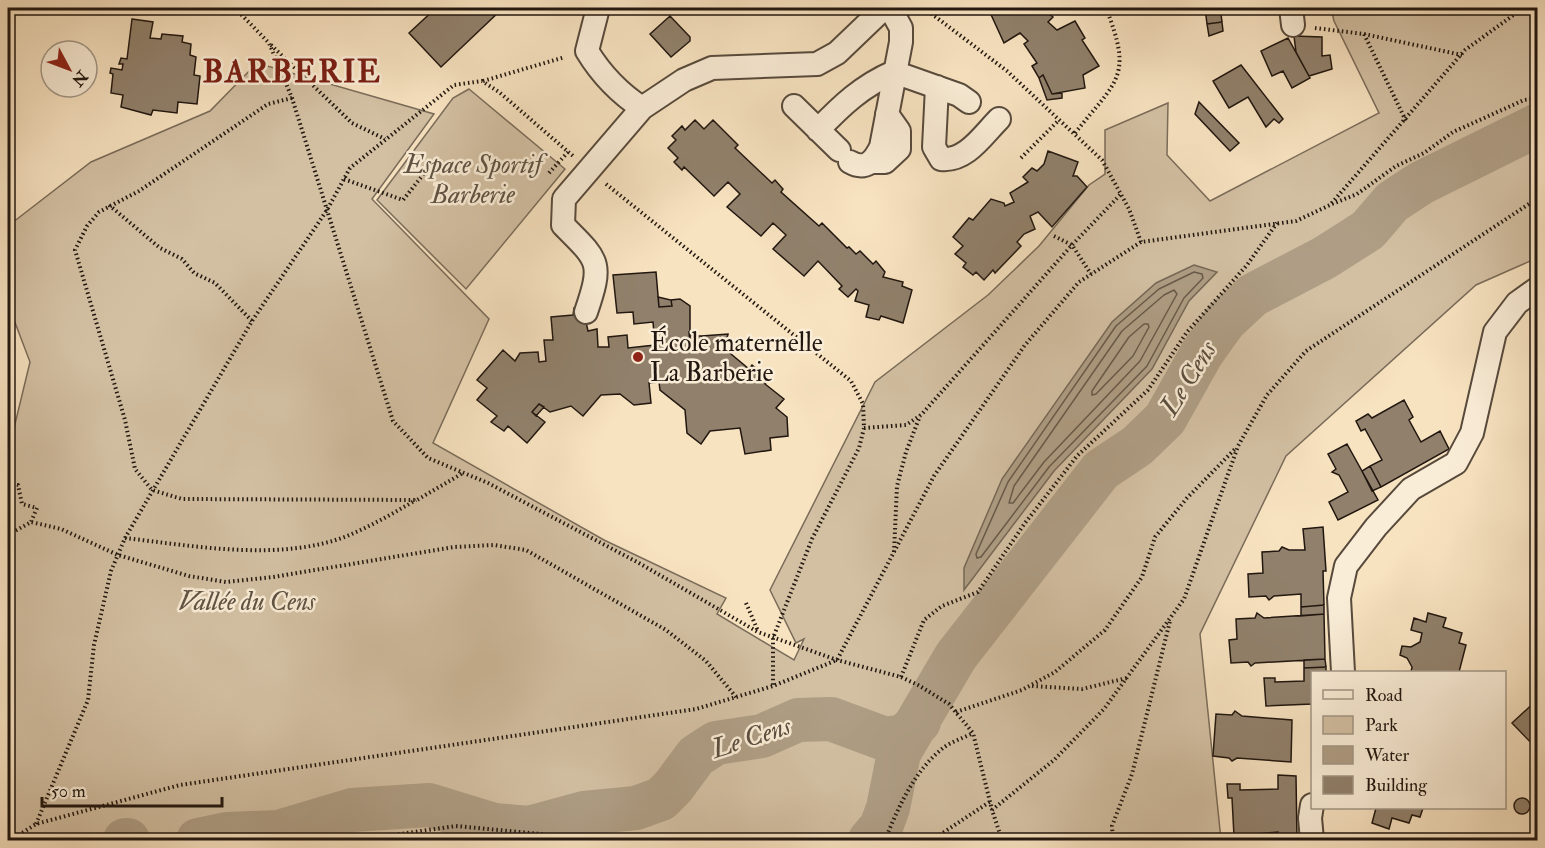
<svg xmlns="http://www.w3.org/2000/svg" width="1545" height="848" font-family="'IM FELL Double Pica',serif">
<style>
.green{fill:#d3c0a3;stroke:#7a6c5a;stroke-width:1.5}
.water{fill:#af9e85;stroke:#766856;stroke-width:1.5}
.lines{fill:none;stroke-linecap:round;stroke-linejoin:round}
.shore{stroke:#685a4a;stroke-width:1.5}
.river{stroke:#af9e85;stroke-width:44}
.building{fill:#91816c;stroke:#211710;stroke-width:1.5}
.minor-casing{stroke:#574a3c;stroke-width:26}
.path{stroke:#211710;stroke-width:4;stroke-dasharray:1.5 3;stroke-linecap:butt}
.minor{stroke:#faedd7;stroke-width:22}
.poi-dot{fill:#8f2418;stroke:#faedd7;stroke-width:2}
.labels{text-anchor:middle;stroke-width:5;stroke-linejoin:round;paint-order:stroke}
.park-label{font-size:26px;font-style:italic;fill:#5f5243;stroke:#faedd7}
.poi-label{font-size:26px;fill:#211710;stroke:#faedd7;text-anchor:start}
.water-label{font-size:27px;font-style:italic;fill:#5a4d3f;stroke:#faedd7}
.district-label{font-size:32px;font-weight:bold;letter-spacing:1.5px;fill:#7a1f14;stroke:#faedd7}
</style>
<rect width="100%" height="100%" fill="#f8e3c1"/>
<filter id="stains"><feTurbulence type="fractalNoise" baseFrequency=".00333" numOctaves="4"/><feColorMatrix values="0 0 0 0 .2 0 0 0 0 .09 0 0 0 0 .02 0 0 0 .5 -.17"/></filter>
<radialGradient id="worn" r=".72"><stop offset=".6" stop-color="#630" stop-opacity="0"/><stop offset="1" stop-color="#630" stop-opacity=".3"/></radialGradient>
<path class="green" d="M1331,8H1537V258L1476,285L1286,456L1200,634L1221,840H8V453L30,362L8,304V226L91,162L210,111L257,63L434,114L372,199L489,319L433,443L604,540L726,598L717,614L794,660L804,639L796,643L770,590L875,382L988,295L1039,246L1089,185L1105,174V130L1168,103L1167,155L1210,201L1379,113L1334,21Z
M469,89L565,169L466,289L377,200L453,98Z"/>
<path class="water" d="M1194,265L1217,272L1189,301L1152,369L1054,471L964,590V568L1002,479L1112,322L1156,283Z"/>
<g class="lines">
<path class="shore" d="M1194,272L1202,274L1203,278L1184,298L1147,366L1049,467L981,557L977,558L976,554L1008,482L1116,326L1159,289Z
M1174,290L1177,294L1140,361L1044,462L1013,503H1009L1014,486L1122,331L1164,295Z
M1144,324H1148L1149,327L1133,356L1096,394L1092,395V391L1129,337Z"/>
<path class="river" d="M125,840H128
M198,840L227,834L278,832L352,810L429,805L494,825L529,828L584,813L636,808L661,799L673,787L696,756L716,743L762,736L798,720L831,719L885,739L904,736L919,722
M870,840L881,827L888,808L899,753L956,656L1101,470L1137,446L1165,419L1202,353L1225,321L1253,295L1324,258L1368,230L1392,202L1421,183L1538,125"/>
</g>
<path class="building" d="M436,8H503L441,67L409,33Z
M988,8H1042L1053,17L1048,22L1057,30L1075,21L1085,38L1082,40L1099,66L1083,75L1085,88L1052,94L1043,75L1039,78L1032,66L1037,63L1024,44L1028,41L1020,33L1004,43Z
M1205,8H1265L1221,14L1222,22L1207,24Z
M670,16L690,37V41L671,57L650,34Z
M132,19L153,22L150,38L161,39L162,34L183,36L182,42L191,44L190,55L196,57L194,75L200,76L197,104L178,102L177,113L153,110L151,115L121,107L123,95L111,93L113,74L110,73L111,68L122,70L123,64H119L121,58L127,59Z
M1222,22L1223,31L1209,36L1207,24Z
M1294,36L1322,37V56L1330,55L1332,69L1309,76L1296,52Z
M1288,38L1310,78L1292,88L1283,71L1272,76L1261,51Z
M1241,65L1283,119L1279,123L1274,119L1266,127L1248,97L1229,108L1213,81Z
M1043,75L1052,94L1062,93V98L1047,100L1039,78Z
M1199,102L1239,143L1230,151L1195,114Z
M695,120L704,129L713,120L738,145L735,148L772,183L775,180L783,189L781,192L819,226L822,223L847,248L849,247L856,254L860,251L873,264L876,261L885,272L883,277L903,282L902,286L912,290L903,323L881,316L879,320L866,317L869,305L855,301L858,291L856,289L848,297L839,289L842,286L818,261L804,276L773,249L786,235L773,223L761,236L727,207L740,194L728,182L714,196L684,167L682,170L674,162L678,158L668,148L676,140L672,136L682,126L685,130Z
M1048,151L1078,162L1073,176H1077L1087,187L1052,227L1038,212L1030,216L1035,229L1024,234L1017,242L1021,246L995,273L993,270L984,280L976,272L973,275L963,267L966,263L955,254L963,246L953,237L969,218L973,220L991,199L1004,203L1005,206L1014,202L1010,193L1028,182L1023,177L1032,168L1037,171L1044,164Z
M656,272L659,307L672,306L671,300L680,299L690,306V344L702,343V336L728,334L725,349L749,369L752,365L769,379L765,384L784,399L776,408L787,417L788,436L770,438L771,450L745,454L740,428L710,431L701,444L687,433L685,410L660,390L659,382L649,383L651,403L634,405L620,394L601,395L583,416L571,406L550,412L539,404L532,412L545,422L527,443L508,426L504,431L491,422L497,416L477,400L487,388L477,380L503,350L515,361L520,353L538,352L539,362L546,361L544,340H553L551,317L573,315L574,308H583L588,331L597,329L598,347H609L608,337L627,335L628,348L655,345L653,322L634,324L633,312L617,313L613,275Z
M658,297L671,300L672,306L659,307Z
M689,332H692V336H702V343L690,344Z
M1404,400L1413,417L1409,420L1421,442L1440,431L1449,449L1381,487L1370,466L1382,460L1365,429L1361,431L1356,421L1368,414L1372,418Z
M539,404L544,407L536,416L532,412Z
M1347,444L1378,500L1338,520L1329,502L1348,492L1339,475L1332,472L1336,469L1328,454Z
M1370,466L1381,487L1372,491L1362,471Z
M1323,527L1326,571H1323L1324,605L1301,607V594L1274,596L1269,600L1266,596L1249,597L1248,574L1263,573L1262,552L1279,551L1282,547L1289,550H1305L1303,529Z
M1324,605V614L1301,616V607Z
M1257,613L1264,618L1324,614L1325,659L1255,663L1251,666L1248,662L1231,663L1229,640L1237,639L1236,619L1255,618Z
M1428,613L1446,618L1443,627L1462,633L1459,643L1466,645L1459,672H1411L1412,667L1407,658L1400,655L1402,646L1411,647L1420,642L1422,633L1411,630L1414,618L1426,622Z
M1325,659L1326,667L1304,668V660Z
M1326,667V672H1312V704L1266,706L1264,678H1275V682L1304,681V668Z
M1538,699V750L1512,723Z
M1235,711L1242,716L1292,720L1291,762L1237,758L1232,761L1229,758L1213,756L1216,714L1232,715Z
M1278,775L1296,776L1297,840H1278V832L1234,836L1232,798H1228L1227,784H1240V790L1278,789Z
M1514 806a8 8 0 1 1 16 0a8 8 0 1 1-16 0Z
M1376,808H1423L1420,817L1412,815L1409,823L1392,818L1389,829L1372,823Z"/>
<g class="lines">
<defs>
<path id="minor" d="M598,8L587,51C601,74 619,93 642,108L684,80L712,68L817,64L837,53L884,8
M1291,8L1293,25
M937,87L934,147L941,159C966,162 983,135 999,119
M794,106L839,150
M818,130C842,105 862,86 894,72L959,95L969,102
M850,162C866,171 874,161 881,147L901,42V28L890,8
M873,162H885L899,149V131L887,114
M586,312C603,262 599,261 563,225L564,199L642,108
M1343,672L1339,598L1346,566L1376,527L1411,489L1456,463L1472,433L1495,332L1517,303L1538,288
M1312,840L1310,818L1312,805"/>
</defs>
<use href="#minor" class="minor-casing"/>
<path class="path" d="M235,8L269,43L292,98L393,421L428,458L488,483L637,562L758,632L837,660L901,677L918,685L949,704L973,733L992,810
M924,8L1007,71L1102,160L1129,209L1141,242
M1315,28L1364,34L1406,121
M1364,34L1462,55
M271,45L352,123L385,139
M483,81L565,57
M292,98L268,104L139,191L99,212L87,226L75,250L125,420L135,469L152,490L182,499L417,500L463,473
M1075,133C1118,79 1133,77 1106,8
M1021,158L1059,120
M549,173L568,152
M344,179L403,200L430,166
M606,184L851,381L863,404L864,428L859,448L812,539L773,638V686
M1332,204L1357,194L1396,166L1424,153L1453,132L1524,100L1538,98
M109,205L160,248L182,259L194,273L215,283L252,321
M1054,236L1072,245L1091,274
M864,428L906,425L921,415L1072,245L1121,194
M8,484L18,485L22,504L37,508L31,522
M8,535L31,522L61,529L118,555L189,576L226,582L273,577L454,547L494,545L526,550L666,630L706,661L736,697
M125,538C194,546 281,562 347,536C371,526 394,513 416,500
M894,552L897,486L906,452L920,416
M746,603L758,631
M901,677L924,620L942,606L978,592L1025,523L1077,456L1148,390L1187,332L1247,265L1277,223
M1032,686L1082,689L1127,678
M956,712L1022,690L1055,672L1105,630L1142,577L1155,537L1187,498L1235,449
M36,824L88,700L94,645L111,571L125,538L252,321L327,210L350,168L454,85L482,81L499,92L573,156
M11,840L36,824L180,785L696,709L773,686L837,660L934,476L1025,345L1079,282L1141,242L1296,221L1330,205L1465,50L1515,14L1529,8
M358,840L456,826L541,834L575,840
M885,840C898,808 914,771 943,748C951,742 963,738 973,733
M932,840L991,801
M1002,840L992,810L1054,760L1104,709L1184,599L1238,446L1267,395L1306,351L1538,198
M1113,840L1112,826L1132,774L1170,621"/>
<use href="#minor" class="minor"/>
</g>
<circle class="poi-dot" cx="638" cy="357" r="6"/>
<g class="labels">
<g class="park-label">
<text x="473" y="173">Espace Sportif<tspan x="473" dy="30">Barberie</tspan></text>
<text x="247" y="610">Vallée du Cens</text>
</g>
<g class="poi-label">
<text x="650" y="351">École maternelle<tspan x="650" dy="30">La Barberie</tspan></text>
</g>
<g class="water-label">
<text transform="translate(1188 378) rotate(-58)" y="9">Le Cens</text>
<text transform="translate(751 737) rotate(-18)" y="9">Le Cens</text>
</g>
<g class="district-label">
<text x="292" y="82">BARBERIE</text>
</g>
</g>
<rect width="1545" height="848" fill="none" stroke="#f8e3c1" stroke-width="30"/>
<rect x="9" y="9" width="1527" height="830" fill="none" stroke="#211710" stroke-width="3"/>
<rect x="15" y="15" width="1515" height="818" fill="none" stroke="#211710" stroke-width="1.5"/>
<rect x="1311" y="671" width="195" height="138" fill="#faedd7" stroke="#a39787" stroke-width="1.5"/>
<rect x="1323" y="690" width="30" height="9" fill="#faedd7" stroke="#a39787" stroke-width="1.5"/>
<text x="1365" y="701" font-size="18" fill="#211710">Road</text>
<rect x="1323" y="716" width="30" height="18" fill="#d3c0a3" stroke="#a39787" stroke-width="1.5"/>
<text x="1365" y="731" font-size="18" fill="#211710">Park</text>
<rect x="1323" y="746" width="30" height="18" fill="#af9e85" stroke="#a39787" stroke-width="1.5"/>
<text x="1365" y="761" font-size="18" fill="#211710">Water</text>
<rect x="1323" y="776" width="30" height="18" fill="#91816c" stroke="#a39787" stroke-width="1.5"/>
<text x="1365" y="791" font-size="18" fill="#211710">Building</text>
<g transform="translate(69 69) rotate(131)"><circle r="28" fill="#faedd7" stroke="#a39787" stroke-width="1.5"/>
<path d="M0-4.5L10 22L0 15L-10 22Z" fill="#8f2418"/>
<text y="-9" font-size="16" font-weight="bold" text-anchor="middle" fill="#211710">N</text>
</g>
<path d="M42 797v9h180v-9" fill="none" stroke="#211710" stroke-width="3"/>
<text x="51" y="797" font-size="18" fill="#211710" stroke="#faedd7" stroke-width="4.5" paint-order="stroke">50 m</text>
<rect width="100%" height="100%" filter="url(#stains)"/>
<rect width="100%" height="100%" fill="url(#worn)"/>
</svg>
